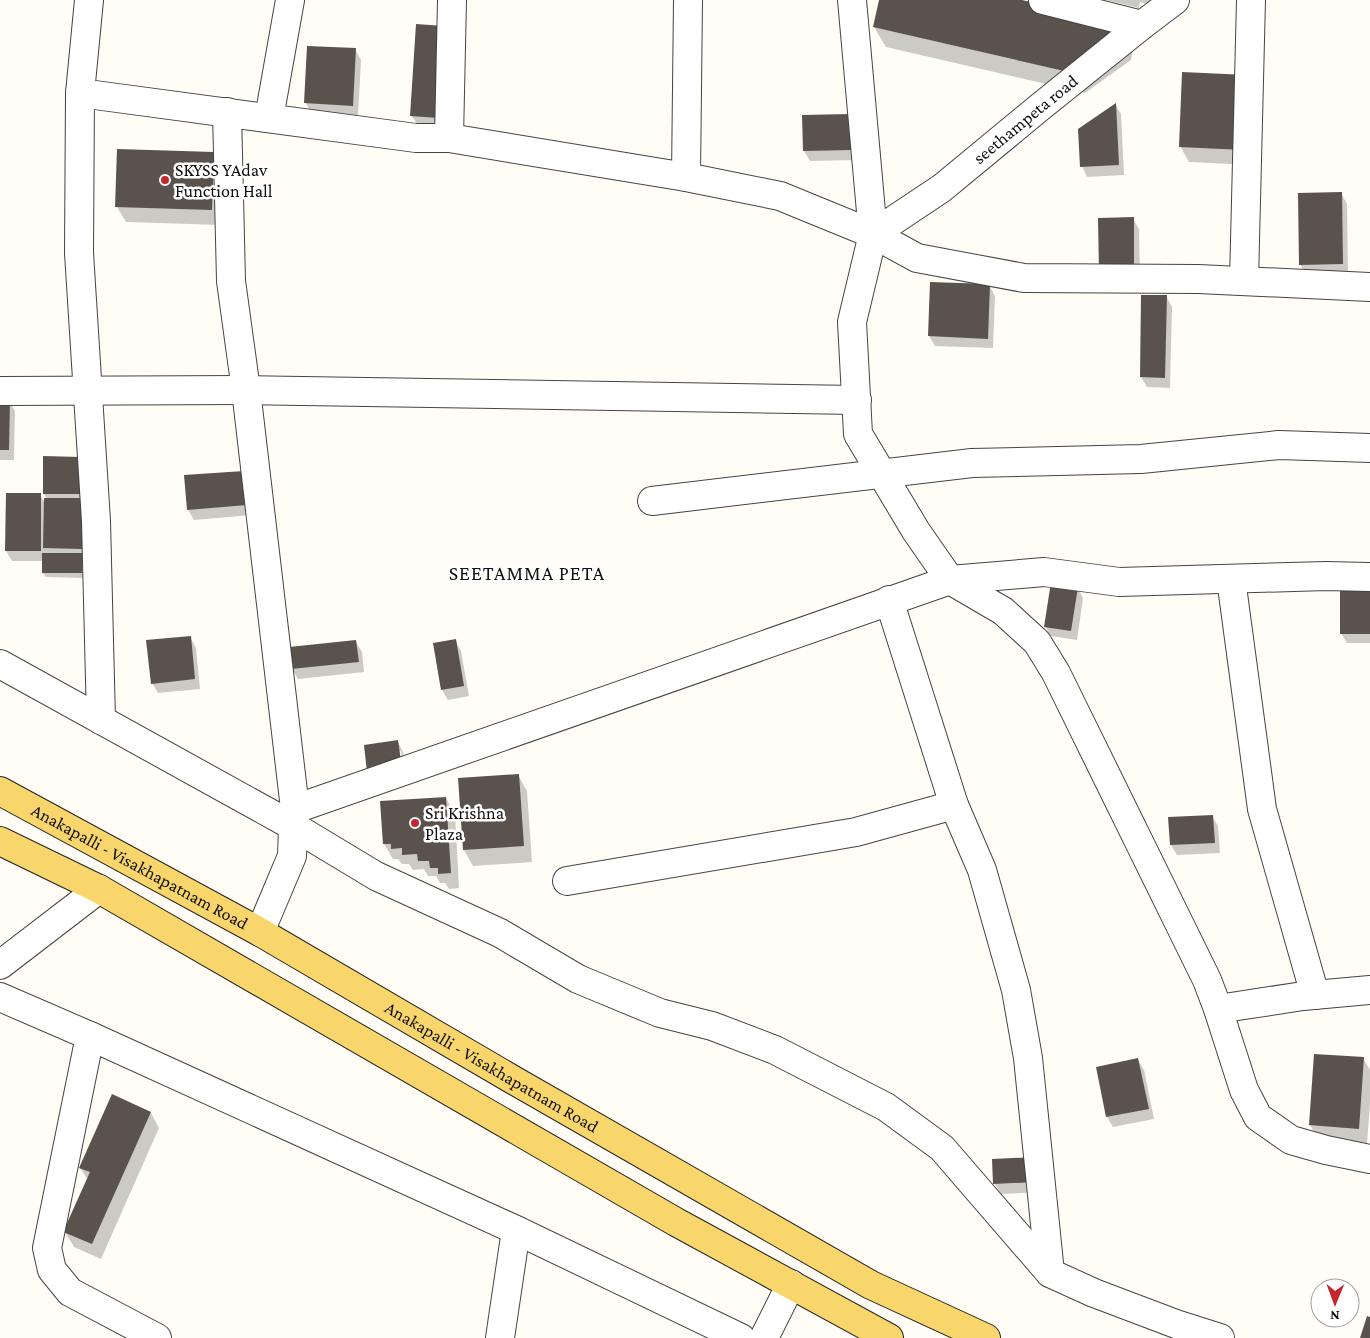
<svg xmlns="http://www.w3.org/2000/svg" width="1370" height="1338" font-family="'Crimson Pro',serif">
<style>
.shadow{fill:#0003;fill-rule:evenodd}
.building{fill:#5a524d}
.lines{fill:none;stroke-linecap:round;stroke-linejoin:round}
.street-casing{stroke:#444;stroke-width:30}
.primary-casing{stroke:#222;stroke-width:30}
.street{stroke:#fff;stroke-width:28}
.primary{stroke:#f9d66b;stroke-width:28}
.poi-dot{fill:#c4262e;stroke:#fff;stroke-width:2}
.labels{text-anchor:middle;stroke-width:5;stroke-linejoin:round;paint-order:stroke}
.street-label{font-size:18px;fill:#111;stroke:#fff}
.poi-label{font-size:18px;fill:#111;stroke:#fff;text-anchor:start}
.quarter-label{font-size:20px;letter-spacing:1px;fill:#111;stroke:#fff}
</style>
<rect width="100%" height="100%" fill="#fffdf5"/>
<path class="shadow" d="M880,0H1017L1134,45L1131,60L1085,93L886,47L874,27Z
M1106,0H1155L1154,6L1140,2L1139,8Z
M417,26L444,128L418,126L412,116Z
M355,49L361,60L358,116L311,113L306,103Z
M1247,77L1252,165L1189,162L1180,146Z
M1115,104L1121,114L1124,175L1087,177L1082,166Z
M850,116L857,160L810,161L804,151Z
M214,153L222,169L221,225L126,222L117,207Z
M1341,193L1347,204L1348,274H1306L1300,264Z
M1133,219L1139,229L1140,280L1106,281Z
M989,285L995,296L993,348L935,346L929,336Z
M1143,296H1166L1172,307L1170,388L1147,387L1141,377Z
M0,401H9L15,411L14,460H0Z
M79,458L88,509L84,578L46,577L43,573V561H12L6,551L40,495L45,503L47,499L44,494Z
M243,472L252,515L194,520L188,510Z
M1078,588L1083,598L1077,640L1051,636L1045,626Z
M1370,592V643H1347L1341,633Z
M190,637L196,648L200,689L158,693L152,683Z
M455,641L461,651L469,696L448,700L442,690Z
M356,642L362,652L364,672L298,679L292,669Z
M398,742L403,752L407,778L365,746ZM398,751H401L404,774Z
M518,775L527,791L532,862L473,866L464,850L460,779Z
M446,798L455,814L459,888L449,889L445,883H440L436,876H428L424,869L413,870L409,864H402L398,859H393L384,844Z
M1212,816L1218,826L1220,853L1177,855L1171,845Z
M1363,1058L1370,1070V1104L1367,1144L1319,1140L1310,1125Z
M1138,1060L1144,1070L1154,1119L1113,1127L1107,1117Z
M151,1113L159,1128L101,1259L74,1247L65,1232L88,1180L80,1168Z
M993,1160L1042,1192L1001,1194L995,1184Z"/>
<path class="building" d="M879,0H1022L1123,23L1073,73L873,27Z
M416,24L444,26L439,118L410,116Z
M307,46L356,48L353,106L304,103Z
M1182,72L1247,75L1244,150L1179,147Z
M1116,103L1119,165L1080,167L1078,129Z
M851,114V150L803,151L802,115Z
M117,149L214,152L212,210L115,207Z
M1342,192L1343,264L1299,265L1298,193Z
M1134,217V270L1099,271L1098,218Z
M930,282L990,284L988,339L928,336Z
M1141,295H1167L1165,378L1140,377Z
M0,400H10L9,450H0Z
M43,456L80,457V494H43Z
M244,471L247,505L187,510L184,475Z
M6,493H41V551H5Z
M44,498H83L82,549L43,548Z
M42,553H82V573H42Z
M1051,582L1078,587L1071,631L1044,627Z
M1340,591H1370V634H1340Z
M191,636L195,679L151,684L146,640Z
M456,639L464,686L441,690L433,643Z
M356,640L359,662L291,669L289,647Z
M398,740L402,768L367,772L364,745Z
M519,774L524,846L463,850L458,778Z
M446,797L451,873L438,874V868H430L429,861H418L417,854L402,855V848L391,849V844H383L380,801Z
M1213,815L1215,843L1170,845L1168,817Z
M1314,1054L1364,1057L1359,1129L1309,1125Z
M1138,1058L1149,1109L1106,1117L1096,1067Z
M112,1094L151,1112L92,1244L63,1232L90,1172L79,1168Z
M1035,1157L1036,1182L993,1184L992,1159Z
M1367,1316L1370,1317V1338H1360Z"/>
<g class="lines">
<defs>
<g id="street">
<path d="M89,0L80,93L416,138H449L686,177L780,196L873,234L852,322L858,434L916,531L950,580L1044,572L1119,582L1326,576L1370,577"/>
<path d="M852,0L873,234"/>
<path d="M1043,0L1142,25"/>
<path d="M80,93L79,253L96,521L101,720"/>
<path d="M227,112L231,281L246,390L295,809"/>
<path d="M269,118L290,0"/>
<path d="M449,138L452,0"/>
<path d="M686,177L688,0"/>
<path d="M873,234L917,258L1024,278L1198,279L1370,287"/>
<path id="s1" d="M873,234L942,188L1040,107L1142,25L1175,0"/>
<path d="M1244,281L1251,0"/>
<path d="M0,391L246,390L857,400"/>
<path d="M652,501L972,463L1141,459L1279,445L1370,448"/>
<path d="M1231,579L1262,809L1315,995"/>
<path d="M889,600L954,805L982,870L1016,990L1028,1058L1050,1273"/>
<path d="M0,664L293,826L376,876L500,933L578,979L660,1013L712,1026L775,1050L886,1107L942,1148L1050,1273L1094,1293L1176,1324L1220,1338"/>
<path d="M567,881L856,832L954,805"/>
<path d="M260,932L292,856L293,826L295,809L950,580L1003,611L1037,642L1056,673L1207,980L1218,1009L1244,1090L1258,1117L1291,1140L1326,1150L1370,1159"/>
<path d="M0,965L99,889"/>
<path d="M0,997L90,1036"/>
<path d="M1218,1009L1303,996L1370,990"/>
<path d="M157,1338L70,1292L52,1270L47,1248L90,1036L516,1230L741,1338"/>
<path d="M500,1338L516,1230"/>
<path d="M764,1338L791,1284"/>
</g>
<g id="primary">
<path id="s2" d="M0,791L260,932L515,1081L871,1285L986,1338"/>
<path d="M0,841L99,889L676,1222L889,1338"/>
</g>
</defs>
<use href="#street" class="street-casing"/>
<use href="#primary" class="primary-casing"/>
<use href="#street" class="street"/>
<use href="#primary" class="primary"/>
</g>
<g class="poi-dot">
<circle cx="165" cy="180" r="5"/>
<circle cx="415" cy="823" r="5"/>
</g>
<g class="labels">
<g class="street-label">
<text dy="6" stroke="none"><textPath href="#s1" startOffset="191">seethampeta road</textPath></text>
<text dy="6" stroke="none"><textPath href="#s2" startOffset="159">Anakapalli - Visakhapatnam Road</textPath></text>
<text dy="6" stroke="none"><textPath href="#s2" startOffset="564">Anakapalli - Visakhapatnam Road</textPath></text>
</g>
<g class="poi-label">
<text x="175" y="176">SKYSS YAdav<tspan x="175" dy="21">Function Hall</tspan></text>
<text x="425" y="819">Sri Krishna<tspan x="425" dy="21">Plaza</tspan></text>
</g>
<g class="quarter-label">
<text x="527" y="580">SEETAMMA PETA</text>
</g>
</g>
<g transform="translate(1335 1303) rotate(181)"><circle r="24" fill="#ffffff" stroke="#a0a0a0"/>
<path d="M0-4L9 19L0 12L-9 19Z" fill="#c4262e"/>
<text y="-8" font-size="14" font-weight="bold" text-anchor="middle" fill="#111111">N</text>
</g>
</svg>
